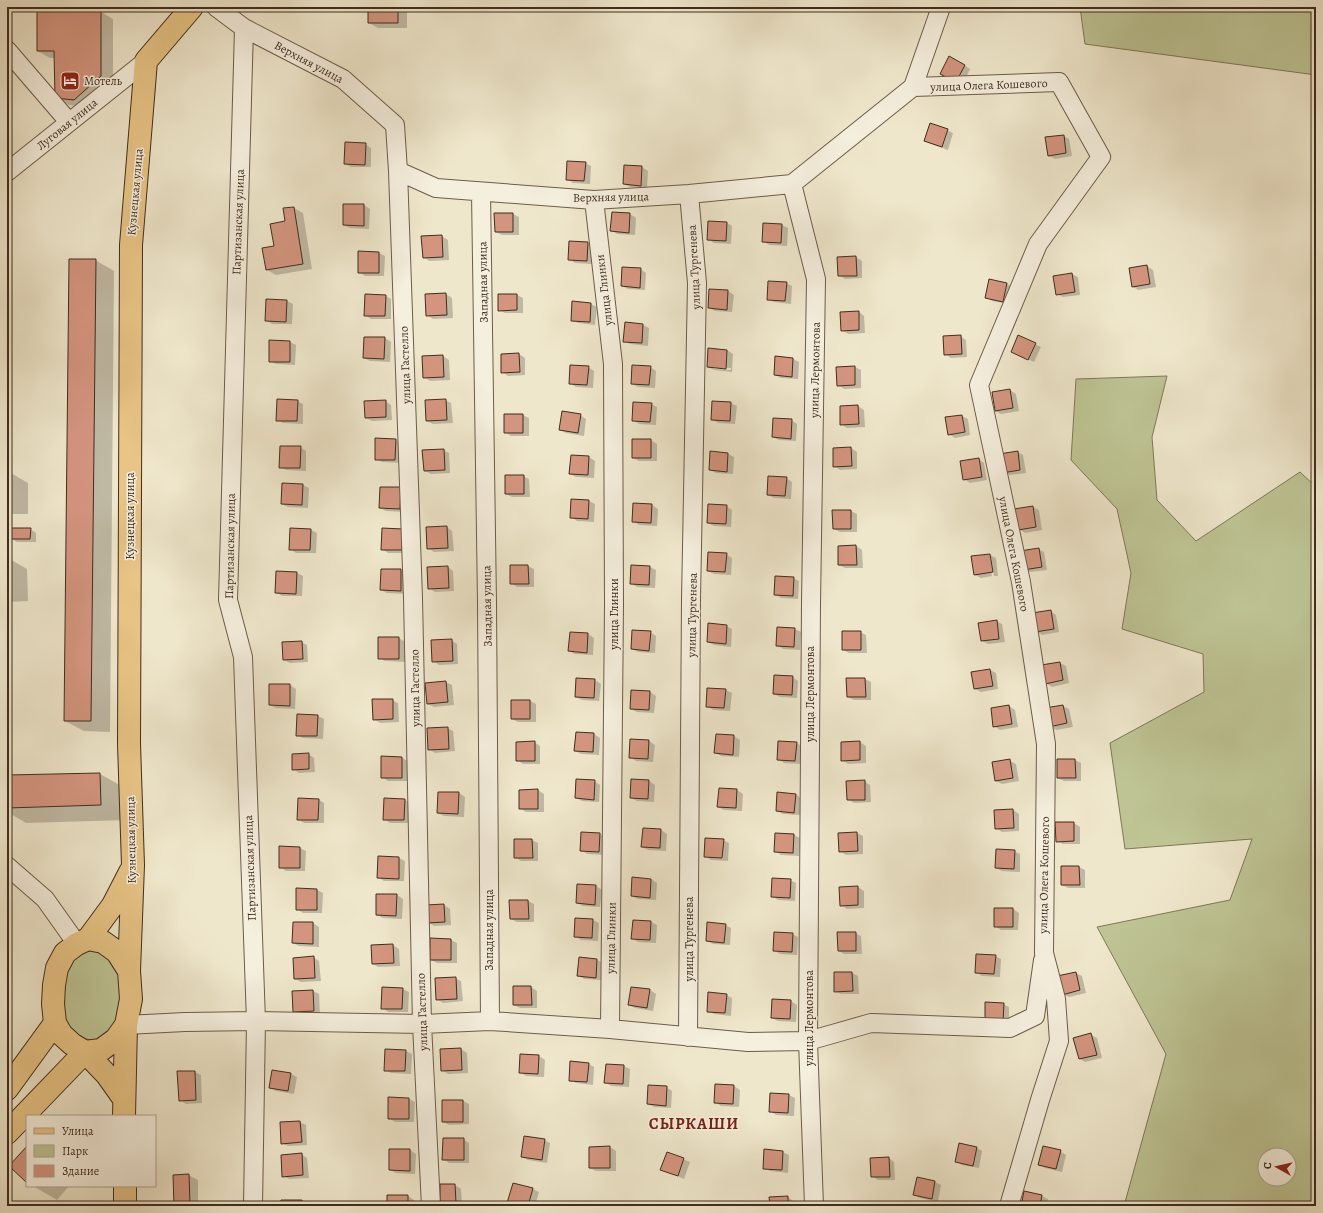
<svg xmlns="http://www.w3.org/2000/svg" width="1323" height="1213" font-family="Alegreya,serif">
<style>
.green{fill:#bec494;stroke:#7f7858;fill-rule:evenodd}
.shadow{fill:#0003;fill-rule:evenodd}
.building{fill:#d4957f;stroke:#402d1d}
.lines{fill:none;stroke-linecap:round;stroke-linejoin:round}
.minor-casing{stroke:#6c5c49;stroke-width:20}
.major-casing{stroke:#402d1d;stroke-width:24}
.minor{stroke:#f5efde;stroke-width:18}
.major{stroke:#e8c486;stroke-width:22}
.labels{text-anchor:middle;stroke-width:3;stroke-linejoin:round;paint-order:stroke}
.street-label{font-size:12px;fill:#402d1d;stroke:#f5efde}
.poi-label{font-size:12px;fill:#402d1d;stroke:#f5efde;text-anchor:start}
.district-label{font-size:16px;font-weight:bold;letter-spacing:1px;fill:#7a1f14;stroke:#f5efde}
</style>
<rect width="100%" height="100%" fill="#efe7cc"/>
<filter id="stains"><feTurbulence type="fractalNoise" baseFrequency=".005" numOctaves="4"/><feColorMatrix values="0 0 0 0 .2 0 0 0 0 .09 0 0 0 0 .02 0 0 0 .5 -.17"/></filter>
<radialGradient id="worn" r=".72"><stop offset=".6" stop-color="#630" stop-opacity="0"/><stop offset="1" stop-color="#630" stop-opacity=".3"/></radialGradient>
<path class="green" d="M1080,7H1316V75L1085,44Z
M1167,376L1152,437L1157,500L1196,541L1300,472L1316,487V1206H1124L1166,1054L1097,927L1230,900L1252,839L1125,849L1110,743L1204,692L1203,654L1122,629L1131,573L1117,509L1071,460L1076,379ZM1265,1155H1289V1179H1265Z
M87,950H96L112,959L119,976L121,994L117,1022L101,1039L94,1040L86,1039L79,1036L73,1030L67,1023L64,1014L63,980L73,958Z"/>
<path class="shadow" d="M369,7H407V28H378L369,23Z
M101,12L113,19V83L87,107L69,105L56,97L55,58H50L38,51Z
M964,65L970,69L963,85L947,77Z
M947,130L953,133L948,150L931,144L925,141Z
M1064,136L1069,139L1072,156L1055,159L1049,156Z
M365,144L371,148V167H351L345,164Z
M585,163L591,166L590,184L573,183L567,179Z
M625,166L642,167L648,171L647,188L630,187L624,184Z
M344,205H364L370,209L369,229L350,228L344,225Z
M294,208L303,213L312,269L276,275L267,270L275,247Z
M613,213L630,214L636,218L635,235L617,234L612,231Z
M513,214L519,217V235H502L496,232Z
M727,223L732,226L731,244L714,243L708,239Z
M782,225L788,228L787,246L769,245L763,241Z
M442,236L448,240L449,260L429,261L424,257L422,237Z
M588,243L593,247L592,264L575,263L569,259Z
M379,253L385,256L384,276H365L359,272Z
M856,257L862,261V278L845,279L839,275Z
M95,260L114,271L110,732L84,731L65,721Z
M1147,266L1153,270L1156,287L1138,290L1132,286Z
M640,269L646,273L645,290L628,289L622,286Z
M1072,274L1078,277L1080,295L1063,297L1057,294Z
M990,280L1007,284L1013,287L1009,304L992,301L986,297Z
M786,283L792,286L791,304L774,302L768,299Z
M728,291L734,295L732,312L715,311L709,308Z
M446,294L452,298L453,318L433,319L427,315Z
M517,295L523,298V313H505L499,310Z
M386,296L391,299V319H371L365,315Z
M287,301L293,304L292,324H272L266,320Z
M591,304L597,307L595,325L578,323L572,320Z
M859,312L864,316L865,333L848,334L842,330Z
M643,325L649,328L648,346L630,344L624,341Z
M960,336L966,340L967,357L951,358L945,354Z
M385,338L391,342L390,362L370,361L364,358Z
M290,342L296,345L295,365L276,364L270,361Z
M1035,344L1041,347L1034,362L1018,355Z
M727,350L733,354L732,372L714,370L708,367ZM713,367L731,368V370L713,369Z
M519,354L525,358V375L508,376L502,372V355Z
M443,356L449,360L450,380L430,381L424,377Z
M776,357L793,359L799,362L798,379L781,378L775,375Z
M588,367L594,371L593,388L576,387L570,383Z
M650,367L656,371L655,388L638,387L632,384Z
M855,367L861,370V388L844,389L838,385Z
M1010,390L1016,394L1019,411L1001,414L995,411Z
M445,400L451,403L453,423L433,424L427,421Z
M297,401L303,404V424L283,423L277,420Z
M385,401L391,405L392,420L372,421L366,418Z
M731,403L737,406L735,424L718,423L712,419Z
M651,404L657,407L656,425L639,424L633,420Z
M858,406L864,410L865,427L847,428L841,424Z
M523,415L529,418V436H511L505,432Z
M580,415L586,419L584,436L566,433L560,430Z
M962,416L968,419L970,435L955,438L949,434Z
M791,420L797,424L796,441L779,440L773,437Z
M396,440L402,443L401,463L382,462L376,459Z
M651,440L657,444V461H639L633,458Z
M300,447L306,451V471L286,470L280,467Z
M851,448L857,452V469L840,470L834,466Z
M443,450L449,453L450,473L431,474L425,471Z
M711,452L728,454L734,457L733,474L716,473L710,470Z
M1017,452L1023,455L1026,473L1009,475L1003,472Z
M589,457L595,461L594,478L576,477L570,474Z
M979,459L984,463L987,480L970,483L964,479Z
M9,472L28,483V514H7V473Z
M523,476L529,479L530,497H512L506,494Z
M786,478L792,482L791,499L774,498L768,495Z
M303,485L309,488L308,508L288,507L282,504Z
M400,488L406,512L386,511L380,508Z
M572,500L589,501L595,504L594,522L577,521L571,517Z
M652,505L658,509L657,526L639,525L633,521Z
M726,506L732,510L731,527L714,526L708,523Z
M1033,507L1039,510L1042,530L1025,533L1019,529Z
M851,511L857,514V532H840L834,529Z
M447,527L452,531L454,551L434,552L428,548Z
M30,529L36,533V542H17L11,538Z
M311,530L317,533L316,553H296L290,549Z
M403,530L408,553H388L382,549Z
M856,546L862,550L863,568H845L839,565Z
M1038,549L1044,552L1047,570L1030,572L1024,569Z
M726,554L732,558L731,575L714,574L708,571Z
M990,555L996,558L998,576H994L991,557H989L992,576L981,578L975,575Z
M8,558L27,569L28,601L7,602V559Z
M511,566H528L534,569V587H517L511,583Z
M448,567L453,571L454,591L435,592L429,588Z
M650,567L656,570L655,588L637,587L631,583Z
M382,570H401L407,574V594L387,593L381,590Z
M297,573L303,576L302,596H282L276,592Z
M793,578L799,581L798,599L781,598L775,594Z
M1050,611L1056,615L1059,632L1042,635L1036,631Z
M996,621L1002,624L1005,642L988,644L982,641Z
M726,626L732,629L731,647L714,645L708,642Z
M778,628L795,629L801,632L800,650L783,649L777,645Z
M650,632L656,636L655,653L638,652L632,649Z
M860,632L866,635L867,653H849L843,650Z
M588,634L594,638L593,655L575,654L569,651Z
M379,638H399L405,642V662L385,661L379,658Z
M451,640L457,644L458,664L439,665L433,661Z
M301,642L307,645L308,662L290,663L284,660Z
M1060,663L1066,666L1069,683L1052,687L1046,683Z
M990,670L996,673L998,689L981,692L975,689Z
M792,677L798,681L797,698L780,697L774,694Z
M865,679L871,682V700H854L848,697Z
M595,680L601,684L599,701L582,700L576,697Z
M446,682L452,685L454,705L434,707L428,704L426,684Z
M270,685H290L296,689L295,709L276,708L270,705Z
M726,690L732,693L730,711L713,710L707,706Z
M650,692L656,696L654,713L637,712L631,709Z
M392,700L398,703L399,722L380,723L374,719Z
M530,701L536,704V722H518L512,719Z
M1009,706L1015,710L1018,727L1000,730L994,726Z
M1063,706L1069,709L1073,727L1056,730L1050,726L1046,709Z
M318,716L324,719L323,739L303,738L297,735Z
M447,728L453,731L455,751L435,753L429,749Z
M594,734L600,738L599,755L581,754L575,751Z
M717,735L734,736L740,740L739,757L721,756L716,753Z
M649,741L655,745L653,762L636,761L630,757Z
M534,742L540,746V764H523L517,760Z
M860,742L866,746V763L848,764L842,760Z
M796,743L802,746L801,764L784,763L778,759Z
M308,754L314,758L315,772L299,773L293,769Z
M402,758L408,761L407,781H388L382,777Z
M1075,760L1081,763V781H1064L1058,778Z
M1010,761L1016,764L1019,781L1002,784L996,781L993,763Z
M100,774L127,789L128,820L26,823L7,812V776Z
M632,780L649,781L655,785L654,802L637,801L631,798Z
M594,781L600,785L599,802L582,801L576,798Z
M864,781L870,785L871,802L854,803L848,799Z
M538,790L544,794V812H526L520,808Z
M737,790L743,794L742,811L724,810L718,807Z
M459,793L465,797L464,817L444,816L438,813Z
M795,794L801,798L800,815L783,814L777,811Z
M319,800L324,803V823H304L298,819Z
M405,800L411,803L410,823H390L384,819Z
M1013,810L1019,814V831L1002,832L996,828Z
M1074,823L1080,827V844H1063L1057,841Z
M661,830L667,834L666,851L648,850L642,847Z
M857,833L863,836V854L846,855L840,851Z
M600,834L606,838L605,855L587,854L581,850Z
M794,835L800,838L799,856L781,855L775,851Z
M515,840H532L538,843V861H521L515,857Z
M723,840L729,843L728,861L711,860L705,856Z
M300,848L306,851L305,871H286L280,867Z
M1014,851L1020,854V872L1002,871L996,868Z
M399,858L405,861L404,881H384L378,877Z
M1062,867H1079L1085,870V888H1068L1062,885Z
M651,879L657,883L656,900L638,899L632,896Z
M790,880L796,883L795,901L778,900L772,896Z
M596,886L602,890L600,907L583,906L577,903Z
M858,887L864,891V908L847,909L841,905Z
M317,890L323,893L322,913H303L297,909Z
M397,895L403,899L402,919L383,918L377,915Z
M528,901L534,904V922H517L511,919Z
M444,905L450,909L451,925L434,926L428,922L427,906Z
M1013,909L1019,913L1018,930H1001L995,926Z
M576,919L593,920L599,923L598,941L581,940L575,936Z
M651,922L657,925L656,943L638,942L632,938Z
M294,923H313L319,927V947L299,946L293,943Z
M725,925L731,928L730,945L713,944L707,941Z
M855,933L861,936L862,954H844L839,951Z
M792,934L798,937L797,955L780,954L774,950Z
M431,939L451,940L457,943V963H437L431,960Z
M393,945L399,949L400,966L378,967L373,964L372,946Z
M995,956L1001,959L1000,977L982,976L976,972Z
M313,957L319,961L321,981L301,982L295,979Z
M579,958L597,960L603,963L601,980L584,979L578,975Z
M835,973H852L858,976L859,994H841L835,991Z
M1076,973L1082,976L1086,993L1069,997L1063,994Z
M455,978L461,981L463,1001L443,1003L437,999Z
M531,987L537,991V1008H520L514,1005Z
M403,989L409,992L408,1012H388L383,1008Z
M650,990L656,994L653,1011L635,1008L629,1005Z
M313,991L319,994L320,1014L300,1015L294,1012Z
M726,995L732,998L731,1016L714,1014L708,1011Z
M791,1001L797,1005L796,1022L778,1021L772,1018Z
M1003,1004L1009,1007V1025L992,1024Z
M1091,1035L1097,1038L1102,1058L1085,1062L1080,1059Z
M461,1049L467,1053L468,1073L448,1074L442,1070Z
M406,1051L412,1054L411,1074L391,1073L385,1070Z
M539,1056L545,1060L544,1077L526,1076L520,1072Z
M589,1064L594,1067L593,1085L576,1083L570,1080Z
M607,1065L624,1066L630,1069L629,1087L611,1086L605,1082Z
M195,1072L201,1075L202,1103L186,1104L180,1100Z
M291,1074L297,1077L294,1094L276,1091L270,1088Z
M734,1086L740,1090L739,1107L721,1106L715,1102Z
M666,1087L672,1091L671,1108L654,1107L648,1104Z
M789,1095L795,1098L794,1116L776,1115L770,1111Z
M389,1098L409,1099L415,1102L414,1122H395L389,1118Z
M463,1101L469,1104V1124L449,1125L443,1122Z
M300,1122L306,1125L307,1145L288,1146L282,1143L281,1123Z
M463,1139L469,1143V1163H449L443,1159Z
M544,1140L550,1143L547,1163L528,1160L522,1157Z
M610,1147L616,1151V1171H596L590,1168Z
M977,1148L982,1151L979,1168L962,1165L956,1161Z
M410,1150L416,1154L415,1174L396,1173L390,1170Z
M1060,1151L1066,1155L1062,1172L1045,1168L1039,1164Z
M783,1152L789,1155L788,1173L770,1171L764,1168Z
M667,1153L690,1162L684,1179L661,1169Z
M301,1154L307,1158L309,1178L289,1179L283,1176Z
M889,1158L894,1162L895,1180H878L872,1176Z
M188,1175L198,1180V1206H175Z
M935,1182L941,1185L938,1202L920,1198L914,1195Z
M441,1185H455L461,1189L462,1205L447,1206L441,1202Z
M33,1186H69L57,1200Z
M533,1189L539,1192L535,1206H514L509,1203Z
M1025,1192L1042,1196L1048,1199L1046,1206H1022Z
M408,1196L414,1200V1206H388Z
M788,1197L793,1201L794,1206H771Z
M301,1201L307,1204V1206H282Z"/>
<path class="building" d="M368,7H398V23H368Z
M37,10L101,11V76L74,100L55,98L54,51H37Z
M949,56L965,65L956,82L940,74Z
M930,123L948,129L942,147L924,141Z
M1064,135L1066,153L1048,156L1045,137Z
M345,142L366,143L365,165L344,164Z
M567,161L586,162L584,181L566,180Z
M624,165L642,166L641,186L623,184Z
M343,204H364V226L343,225Z
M294,207L303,264L266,270L262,248L274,246L270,224L285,221L283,208Z
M612,212L630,213L629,233L610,231Z
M494,213H513V232H495Z
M708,221L727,222L726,241L707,240Z
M763,223L782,224L781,243L762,242Z
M442,235L443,257L423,258L421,236Z
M569,241L588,242L587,261L568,260Z
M358,251L379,252V273H358Z
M856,256L857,276H838L837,257Z
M69,259H96L91,721H64Z
M1147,265L1150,284L1132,287L1129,268Z
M622,267L641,268L640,288L621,286Z
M1072,273L1075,292L1056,295L1053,276Z
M989,279L1007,283L1003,302L985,298Z
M768,281L787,282L785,301L767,300Z
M709,289L728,290L727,310L708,308Z
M446,293L447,315L426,316L425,294Z
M365,294L386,295L385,316H364Z
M498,294H517V310L498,311Z
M266,299L287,300L286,322L265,321Z
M572,301L591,303L590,322L571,321Z
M859,311V330L841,331L840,312Z
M625,322L643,324L642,343L623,342Z
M961,335L962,354L944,355L943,336Z
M1018,335L1036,343L1028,360L1011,352Z
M364,337H385L384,359L363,358Z
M269,340L290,341V362H269Z
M708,348L727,350L726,369L707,367Z
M519,353L520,372L501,373V354Z
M443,355L444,377L423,378L422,356Z
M775,356L793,358L792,377L774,375Z
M570,365L589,366L587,385L569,384Z
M632,365L651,366L649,385L631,384Z
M855,366V385L837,386L836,367Z
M1010,389L1013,408L995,411L992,392Z
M277,399L298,400L297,421H276Z
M446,399L447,420L426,421L425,400Z
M386,400V417L365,418L364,401Z
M712,401L731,402L730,421L711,420Z
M633,402L652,403L650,422L632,421Z
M858,405L859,424L840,425V406Z
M562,411L581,414L578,433L559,430Z
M504,414H523V433H504Z
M962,415L965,432L948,435L945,417Z
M773,418L792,419L791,439L772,437Z
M375,438L396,439L395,460H375Z
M632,439H651V458H632Z
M280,446H301L300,468H279Z
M851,447L852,466L833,467V448Z
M444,449L445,470L424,471L422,450Z
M710,451L728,453L727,472L709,470Z
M1018,451L1020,470L1002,473L999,454Z
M571,455L589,456L588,475L569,474Z
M979,458L982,477L963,480L960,461Z
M9,471L10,503H7V472Z
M505,475H524V494H505Z
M768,476L787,477L785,496L767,495Z
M282,483L303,484L302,505L281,504Z
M380,487H401L400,509L379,508Z
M571,499L589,500L588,519L570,518Z
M633,503L652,504L651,523L632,522Z
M708,504L727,505L726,524L707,523Z
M1033,506L1036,527L1018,530L1014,509Z
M832,510H851V529H833Z
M447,526L448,548L427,549L426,527Z
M10,528H31L30,539H10Z
M290,528L311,529L310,550H289Z
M382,528L403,529L402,550H381Z
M856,545L857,565H838V546Z
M1039,548L1042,567L1023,570L1020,551Z
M708,552L727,553L725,572L707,571Z
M990,554L993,572L974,575L971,556Z
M9,557L10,591H7V558Z
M510,565H528L529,584H510Z
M631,565L650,566L649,585L630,584Z
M448,566L449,588L428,589L427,567Z
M381,569H401V591L380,590Z
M276,571L297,572L296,594L275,593Z
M775,576L794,577L793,596L774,595Z
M1051,610L1054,629L1035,632L1032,613Z
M997,620L999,639L981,641L978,623Z
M708,623L727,625L726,644L707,642Z
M777,627L795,628L794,647L776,646Z
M632,630L651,631L649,651L631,649Z
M842,631H861V650H842Z
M570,632L588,633L587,653L568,651Z
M378,637H399V659H378Z
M452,639L453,661L432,662L431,640Z
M302,641L303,659L283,660L282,642Z
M1060,662L1063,680L1045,684L1041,665Z
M990,669L993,686L974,689L971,672Z
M774,675L793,676L792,695L773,694Z
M576,678L595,679L594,698L575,697Z
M846,678H865L866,697H847Z
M446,681L448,702L427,704L425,683Z
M269,684H290V706L269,705Z
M707,688L726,689L724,708L706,707Z
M631,690L650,691L649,710L630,709Z
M372,699H393V719L373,720Z
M511,700H530V719H511Z
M1009,705L1012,724L993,727L991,708Z
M1063,705L1067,723L1049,727L1045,708Z
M297,714L318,715L317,736H296Z
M448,727L449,749L428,750L427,728Z
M576,732L594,733L593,752L574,751Z
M716,734L734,735L733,755L714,753Z
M630,739L649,740L648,759L629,758Z
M535,741V761H516V742Z
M778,741L797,742L795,761L777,760Z
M860,741V760L841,761V742Z
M309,753V769L292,770V754Z
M381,756L402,757V778H381Z
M1010,759L1013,778L995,781L992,762Z
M1057,759H1075L1076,778H1057Z
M100,773L101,805L7,808V775Z
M576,779L595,780L594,800L575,798Z
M631,779L649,780L648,799L630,798Z
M865,780V800H847L846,781Z
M719,788L737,789L736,808L717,807Z
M538,789V809H519V790Z
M438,792H459L458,814L437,813Z
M777,792L796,794L794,813L776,811Z
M298,798L319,799L318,820H297Z
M384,798L405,799L404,820H383Z
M1013,809L1014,828L995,829L994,810Z
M1055,822H1074V841L1056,842Z
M643,828L661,829L660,848L641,847Z
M581,832L600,833L599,852L580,851Z
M857,832L858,851L839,852L838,833Z
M775,833L794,834L793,853L774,852Z
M705,838L724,839L722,858L704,857Z
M514,839H532L533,858H514Z
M279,846L300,847V868H279Z
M996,849L1015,850L1014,869L995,868Z
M378,856L399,857V879L377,878Z
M1061,866H1079L1080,885H1061Z
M632,877L651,879L650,898L631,896Z
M772,878L791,879L790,898L771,897Z
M577,884L596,885L595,905L576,903Z
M858,886V905L840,906L839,887Z
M296,888L317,889V910H296Z
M376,894H397L396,916L376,915Z
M509,900H528L529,919H510Z
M444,904L445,922L427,923L426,905Z
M994,908H1013V927H994Z
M575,918L593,919L592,938L574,937Z
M633,920L651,921L650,940L631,939Z
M293,922H313V944L292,943Z
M707,922L726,924L724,943L706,941Z
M774,932L793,933L792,952L773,951Z
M837,932H856V951H838Z
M430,938L451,939V960H430Z
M393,944L394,963L372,964L371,945Z
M976,954L996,955L994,974L975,973Z
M314,956L315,978L294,979L293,958Z
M579,957L597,959L596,978L577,976Z
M834,972H852L853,991L834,992Z
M1076,972L1080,990L1062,995L1057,976Z
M456,977L457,999L436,1000L435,978Z
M513,986H531L532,1005H513Z
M382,987L403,988L402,1009H381Z
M631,987L650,989L647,1008L628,1005Z
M313,990L314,1011L293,1012L292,991Z
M708,992L727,994L725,1013L707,1012Z
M772,999L791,1000L790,1019L771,1018Z
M985,1002L1004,1003L1003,1022L985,1021Z
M1091,1033L1097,1055L1079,1059L1073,1038Z
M461,1048L462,1070L441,1071L440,1049Z
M385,1049L406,1050L405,1071H384Z
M520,1054L539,1055L538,1074L519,1073Z
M570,1061L589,1063L587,1082L569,1081Z
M606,1064L624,1065L623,1084L604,1083Z
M272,1070L291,1073L288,1091L269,1088Z
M177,1071H195L196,1100L179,1101Z
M715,1084L734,1085L733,1104L714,1103Z
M648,1085L667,1086L666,1106L647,1104Z
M770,1093L789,1094L788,1113L769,1112Z
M388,1097L409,1098V1119H388Z
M442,1100H463V1122H442Z
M300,1121L302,1142L281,1144L280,1122Z
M524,1136L545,1139L542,1160L521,1157Z
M443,1138H464V1160H442Z
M959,1143L977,1147L973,1166L955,1162Z
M27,1146V1183L9,1166Z
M610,1146V1168H589V1147Z
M1043,1146L1061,1150L1056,1169L1038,1165Z
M389,1149H410V1171L389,1170Z
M764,1149L783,1151L782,1170L763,1169Z
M667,1152L684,1158L678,1176L660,1170Z
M302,1153L303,1175L282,1177L281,1155Z
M889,1157L890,1177H871L870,1158Z
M189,1174L190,1206H174L173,1175Z
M917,1177L935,1181L932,1199L913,1195Z
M513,1183L533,1188L528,1206H517L507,1203Z
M440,1184H455L456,1203H440Z
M1024,1191L1042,1195L1040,1206H1021Z
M387,1195H408V1206H387Z
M788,1196V1206H770L769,1197Z
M281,1200H302V1206H281Z"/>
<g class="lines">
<defs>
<path id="minor" d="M216,7L244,28L343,79L395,125L398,171L436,188L594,200L689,194L792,184L913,87L941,7
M244,28L228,600L243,657L256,1021L253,1206
M7,50L69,122
M913,87L1059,82L1101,157L1038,244L979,385L1021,582L1046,744L1044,953L1056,999L1059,1041L1040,1100L1009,1206
M398,171L413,598L422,1024L431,1206
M7,172L146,61
M792,184L816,279L811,603L808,1041L814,1206
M481,192L487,603L490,1021
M594,200L613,364L614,605L610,1029
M7,866L45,899L77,944
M126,1025L185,1022L256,1021L422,1024L490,1021L610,1029L748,1042L808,1041L871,1023L1010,1028L1035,1016L1043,960
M688,1037L691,600L697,283L689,194"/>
<path id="major" d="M88,939L113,905L130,872
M129,971L117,952L103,942L88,939L77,944L65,953L57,968L54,985L53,1004L55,1023L62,1035L72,1044L85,1052L101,1050L116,1039L126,1025L131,999L129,971L133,865L129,744L131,245L146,61L192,7
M7,1089L55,1023
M124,1116L126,1025
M7,1133L85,1052L107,1075L124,1099
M125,1186V1206"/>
</defs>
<use href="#minor" class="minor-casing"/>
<use href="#major" class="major-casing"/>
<use href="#minor" class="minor"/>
<use href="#major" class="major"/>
</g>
<defs>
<symbol id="hotel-square" viewBox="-11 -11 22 22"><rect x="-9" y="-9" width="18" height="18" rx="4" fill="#8f2418" stroke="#f5efde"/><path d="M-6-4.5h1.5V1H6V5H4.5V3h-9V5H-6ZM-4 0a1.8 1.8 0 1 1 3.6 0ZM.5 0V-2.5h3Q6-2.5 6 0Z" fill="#fff"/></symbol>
</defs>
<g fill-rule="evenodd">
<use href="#hotel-square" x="59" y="70" width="22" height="22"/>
</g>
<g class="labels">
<g class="street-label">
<text transform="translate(309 62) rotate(28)" y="4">Верхняя улица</text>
<text transform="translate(989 85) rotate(-2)" y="4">улица Олега Кошевого</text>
<text transform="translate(67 124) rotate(-39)" y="4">Луговая улица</text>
<text transform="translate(135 192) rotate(-85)" y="4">Кузнецкая улица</text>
<text transform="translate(611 197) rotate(-1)" y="4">Верхняя улица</text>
<text transform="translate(238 222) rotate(-88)" y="4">Партизанская улица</text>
<text transform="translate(694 267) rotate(-93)" y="4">улица Тургенева</text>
<text transform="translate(483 282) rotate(-91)" y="4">Западная улица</text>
<text transform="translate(604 290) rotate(-97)" y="4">улица Глинки</text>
<text transform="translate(405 365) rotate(-92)" y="4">улица Гастелло</text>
<text transform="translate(815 370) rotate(-89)" y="4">улица Лермонтова</text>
<text transform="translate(130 516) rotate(-90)" y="4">Кузнецкая улица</text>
<text transform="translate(230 546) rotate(-89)" y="4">Партизанская улица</text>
<text transform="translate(1014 554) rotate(79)" y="4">улица Олега Кошевого</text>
<text transform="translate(487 606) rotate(-91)" y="4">Западная улица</text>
<text transform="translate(614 614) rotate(-90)" y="4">улица Глинки</text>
<text transform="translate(692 615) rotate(-89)" y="4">улица Тургенева</text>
<text transform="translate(415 688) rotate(-91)" y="4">улица Гастелло</text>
<text transform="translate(810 694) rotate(-90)" y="4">улица Лермонтова</text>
<text transform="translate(131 840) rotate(-91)" y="4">Кузнецкая улица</text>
<text transform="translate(250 868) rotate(-92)" y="4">Партизанская улица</text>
<text transform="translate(1044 875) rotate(-89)" y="4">улица Олега Кошевого</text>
<text transform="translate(489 930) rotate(-90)" y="4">Западная улица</text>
<text transform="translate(611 938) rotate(-89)" y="4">улица Глинки</text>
<text transform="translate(689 939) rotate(-90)" y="4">улица Тургенева</text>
<text transform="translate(422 1012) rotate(-92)" y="4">улица Гастелло</text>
<text transform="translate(809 1018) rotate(-90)" y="4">улица Лермонтова</text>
</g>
<g class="poi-label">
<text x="84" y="85">Мотель</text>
</g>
<g class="district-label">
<text x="694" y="1129">СЫРКАШИ</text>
</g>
</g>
<rect width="1323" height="1213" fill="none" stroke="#efe7cc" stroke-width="24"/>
<rect x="8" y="8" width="1307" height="1197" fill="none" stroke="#402d1d" stroke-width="2"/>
<rect x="12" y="12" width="1299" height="1189" fill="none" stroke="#402d1d"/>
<rect x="26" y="1115" width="130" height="72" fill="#f5efde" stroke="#ada191"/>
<rect x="34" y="1128" width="20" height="6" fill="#e8c486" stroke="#ada191"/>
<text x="62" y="1135" font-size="12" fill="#402d1d">Улица</text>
<rect x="34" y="1145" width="20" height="12" fill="#bec494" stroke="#ada191"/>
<text x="62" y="1155" font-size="12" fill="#402d1d">Парк</text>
<rect x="34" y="1165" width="20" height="12" fill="#d4957f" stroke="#ada191"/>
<text x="62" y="1175" font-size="12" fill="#402d1d">Здание</text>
<g transform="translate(1277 1167) rotate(278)"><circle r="19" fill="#f5efde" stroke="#ada191"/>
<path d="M0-3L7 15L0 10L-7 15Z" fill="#8f2418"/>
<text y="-6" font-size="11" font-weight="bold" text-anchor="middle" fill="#402d1d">С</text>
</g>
<rect width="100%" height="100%" filter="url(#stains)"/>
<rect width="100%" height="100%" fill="url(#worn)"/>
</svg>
